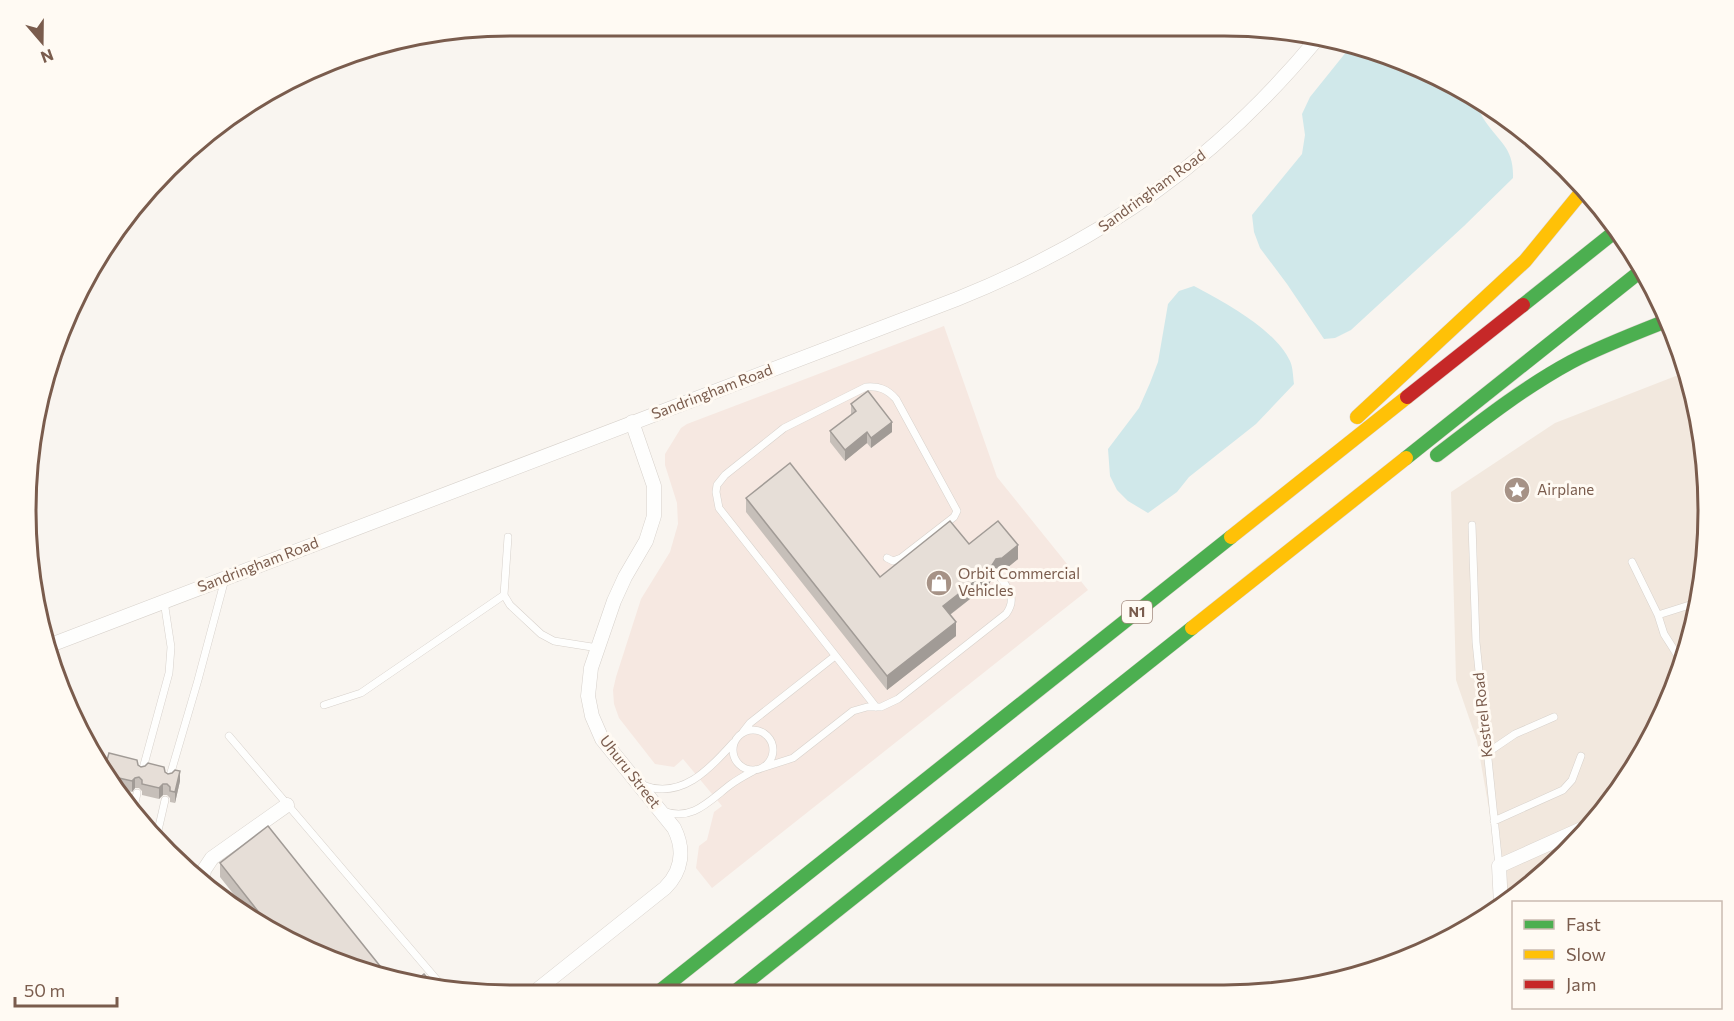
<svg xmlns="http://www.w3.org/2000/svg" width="1734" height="1021" font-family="Commissioner,sans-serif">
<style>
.residential{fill:#f2e8de}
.commercial{fill:#f6e8e1}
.water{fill:#d0e8ea}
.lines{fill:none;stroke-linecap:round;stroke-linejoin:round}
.lane-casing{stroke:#d7d1cb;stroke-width:8}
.street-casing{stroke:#d7d1cb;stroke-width:15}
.fast-casing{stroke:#dad1cc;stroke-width:15}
.slow-casing{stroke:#dad1cc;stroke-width:15}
.jam-casing{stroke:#dad1cc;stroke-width:15}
.lane{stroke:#fefefd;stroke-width:7}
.street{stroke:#fefefd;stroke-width:14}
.fast{stroke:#4caf50;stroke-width:14}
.slow{stroke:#ffc107;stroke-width:14}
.jam{stroke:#c62828;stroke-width:14}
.wall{fill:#c6bfb9}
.shaded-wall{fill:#a19b96}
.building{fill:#e6ded7;stroke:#a19b96;stroke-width:1.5}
.labels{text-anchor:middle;stroke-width:6;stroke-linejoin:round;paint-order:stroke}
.shield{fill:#fffaf3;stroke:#a28b7f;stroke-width:1.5}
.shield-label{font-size:14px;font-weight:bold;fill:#7a5c4d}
.street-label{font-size:15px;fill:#7a5c4d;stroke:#fffaf3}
.poi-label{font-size:15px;fill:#7a5c4d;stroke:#fffaf3;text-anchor:start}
.rim{fill:none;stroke:#7a5c4d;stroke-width:3}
</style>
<rect width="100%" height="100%" fill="#f9f5f0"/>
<path class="residential" d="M1686,372L1699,416L1708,511L1699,605L1671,696L1627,780L1544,875L1501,905L1499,866L1477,741L1456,680L1451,492L1555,423Z"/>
<path class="commercial" d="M944,326L997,477L1088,590L712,888L696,868L699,846L707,840L714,812L722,806L683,759L674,767L655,764L619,718L614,704L613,690L616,677L641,599L670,552L678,524L677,503L665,465V454L681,428L687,424Z"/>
<path class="water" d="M1351,46L1380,51L1476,99C1478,106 1480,114 1485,121C1500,143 1514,148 1513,178L1464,226L1351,330L1335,338L1324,339L1287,284L1260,248L1254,232L1252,215L1302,154L1305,135L1302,114L1310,97Z
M1194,286C1224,302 1275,329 1290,361C1293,367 1293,377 1294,384L1256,424L1189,477L1177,492L1148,513L1128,501L1117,490L1110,476L1108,449L1139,408L1150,383L1158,362L1168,304L1179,291Z"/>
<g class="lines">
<defs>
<path id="lane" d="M1472,525L1476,642L1499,866
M508,537L504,595L510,605L541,634L554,641L598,648
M1632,562L1658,615L1699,602
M1658,615L1664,634L1678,656
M1681,664L1678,656L1685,653
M324,705L361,693L504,595
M876,707L719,508L716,492L717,485L725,475L784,428L866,387C879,386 887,389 896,399L957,511L954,517L901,558L893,561L887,558
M733 750a20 20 0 1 1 40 0a20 20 0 1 1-40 0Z
M743,732L750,723L835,656
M229,736L443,987
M1487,753L1515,734L1554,717
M762,768L793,758L853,711L867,707H881L898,699L1006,614C1017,599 1009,589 1000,577
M142,772L169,673L171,647L164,601
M169,779L198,680L225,579
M642,785C681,800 709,770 733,743
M663,811C692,822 709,801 730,785C738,779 746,775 755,770
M133,813L137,793
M1494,821L1563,790L1572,780L1581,756
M157,835L165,800"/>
<path id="street" d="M48,646L957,299C1103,240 1216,161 1317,39
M203,878L204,870L212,858L287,805
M1501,905L1499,866L1586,827
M532,994L665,888C682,871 685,850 674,828L602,739L592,716L588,696L591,668L614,601L625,577L646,541L654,516V486L632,422"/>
<path id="fast" d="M1523,305L1617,230
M1437,455C1480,422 1523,388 1571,362C1602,346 1636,333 1669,320
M1406,458L1642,270
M656,994L1231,537
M732,994L1192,628"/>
<path id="slow" d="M1357,417L1525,261L1584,189
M1231,537L1407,397
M1192,628L1406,458"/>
<path id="jam" d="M1407,397L1523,305"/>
</defs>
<use href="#lane" class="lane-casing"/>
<use href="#street" class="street-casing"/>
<use href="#fast" class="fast-casing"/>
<use href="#slow" class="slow-casing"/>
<use href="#jam" class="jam-casing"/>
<use href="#lane" class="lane"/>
<use href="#street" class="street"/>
<use href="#fast" class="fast"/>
<use href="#slow" class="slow"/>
<use href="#jam" class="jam"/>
</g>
<path class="wall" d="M851,404L892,432L871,448L867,443L845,461L830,442V431L851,415Z
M746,498L880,577L969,544L1018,559L1002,572L996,573L989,584L950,615L956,636L887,690L746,512Z
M138,765L141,767L165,772L180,781L175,803L170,802V798L167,795H163L159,799L142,795V791L139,788H135L132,792L116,788L105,767Z
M220,863L354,970L254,920L220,877Z"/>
<path class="shaded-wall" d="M892,422V432L871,448V438Z
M867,432V443L845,461V450Z
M1018,545V559L1002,572L996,573L989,584L943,620V606L996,559Z
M956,622V636L887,690V676Z
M180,771V781L175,803V792Z
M135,778V788L132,792V781Z
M163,784V795L159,799V788Z"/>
<path class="building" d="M868,391L892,422L871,438L867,432L845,450L830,431L856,411L851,404Z
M790,463L880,577L950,521L969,544L998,521L1018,545L1002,558L996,559L989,570L943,606L956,622L887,676L746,498Z
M109,753L137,760L138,765L141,767L145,766L148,763L164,767L165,772L168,774L172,773L175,770L180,771L175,792L170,791V787L167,784H163L159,788L142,784V780L139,777L135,778L132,781L110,776L105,767Z
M268,826L388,976L354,970L272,929L220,863Z
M424,974L433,985L414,982Z"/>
<defs>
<symbol id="sight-disc" viewBox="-11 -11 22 22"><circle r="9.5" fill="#a69286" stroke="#fffaf3"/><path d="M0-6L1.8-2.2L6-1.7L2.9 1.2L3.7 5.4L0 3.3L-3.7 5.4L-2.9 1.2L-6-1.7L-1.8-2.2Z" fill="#fff"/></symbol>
<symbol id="shop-disc" viewBox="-11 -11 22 22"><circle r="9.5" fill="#a69286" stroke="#fffaf3"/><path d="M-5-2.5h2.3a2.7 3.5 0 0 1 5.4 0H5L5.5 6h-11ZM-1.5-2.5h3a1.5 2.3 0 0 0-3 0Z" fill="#fff"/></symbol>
</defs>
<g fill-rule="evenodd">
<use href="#sight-disc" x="1502" y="475" width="30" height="30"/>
<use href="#shop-disc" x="924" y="568" width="30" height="30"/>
</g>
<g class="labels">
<rect class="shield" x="1122" y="601" width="30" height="22" rx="4.5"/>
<g class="shield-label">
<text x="1137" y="617">N1</text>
</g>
<g class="street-label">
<text transform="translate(1152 191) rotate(-36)" y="5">Sandringham Road</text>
<text transform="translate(712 392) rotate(-21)" y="5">Sandringham Road</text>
<text transform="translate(258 565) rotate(-21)" y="5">Sandringham Road</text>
<text transform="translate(1483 715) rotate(-96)" y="5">Kestrel Road</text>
<text transform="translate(630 772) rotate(52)" y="5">Uhuru Street</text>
</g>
<g class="poi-label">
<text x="1537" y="495">Airplane</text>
<text x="958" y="579">Orbit Commercial<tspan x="958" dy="17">Vehicles</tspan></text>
</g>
</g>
<path d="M0 0H1734V1021H0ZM510 36H1224A474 474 0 0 1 1698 510V511A474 474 0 0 1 1224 985H510A474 474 0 0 1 36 511V510A474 474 0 0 1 510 36Z" fill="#fffaf3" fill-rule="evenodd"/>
<path class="rim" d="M510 36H1224A474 474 0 0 1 1698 510V511A474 474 0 0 1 1224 985H510A474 474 0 0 1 36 511V510A474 474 0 0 1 510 36Z"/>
<rect x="1512" y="901" width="210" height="108" fill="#fffaf3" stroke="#cabbb1" stroke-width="1.5"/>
<rect x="1524" y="920" width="30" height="9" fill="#4caf50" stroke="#cabbb1" stroke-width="1.5"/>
<text x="1566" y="931" font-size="18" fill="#7a5c4d">Fast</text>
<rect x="1524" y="950" width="30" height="9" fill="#ffc107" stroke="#cabbb1" stroke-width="1.5"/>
<text x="1566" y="961" font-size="18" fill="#7a5c4d">Slow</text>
<rect x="1524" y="980" width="30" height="9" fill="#c62828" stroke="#cabbb1" stroke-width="1.5"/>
<text x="1566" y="991" font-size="18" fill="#7a5c4d">Jam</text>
<g transform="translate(42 42) rotate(160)" stroke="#fffaf3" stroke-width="4.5" paint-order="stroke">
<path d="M0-4.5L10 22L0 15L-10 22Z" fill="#7a5c4d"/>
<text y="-9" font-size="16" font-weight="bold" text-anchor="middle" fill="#7a5c4d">N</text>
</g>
<path d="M15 997v9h102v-9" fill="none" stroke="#7a5c4d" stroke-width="3"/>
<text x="24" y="997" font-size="18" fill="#7a5c4d" stroke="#fffaf3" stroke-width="4.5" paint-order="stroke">50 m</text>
</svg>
